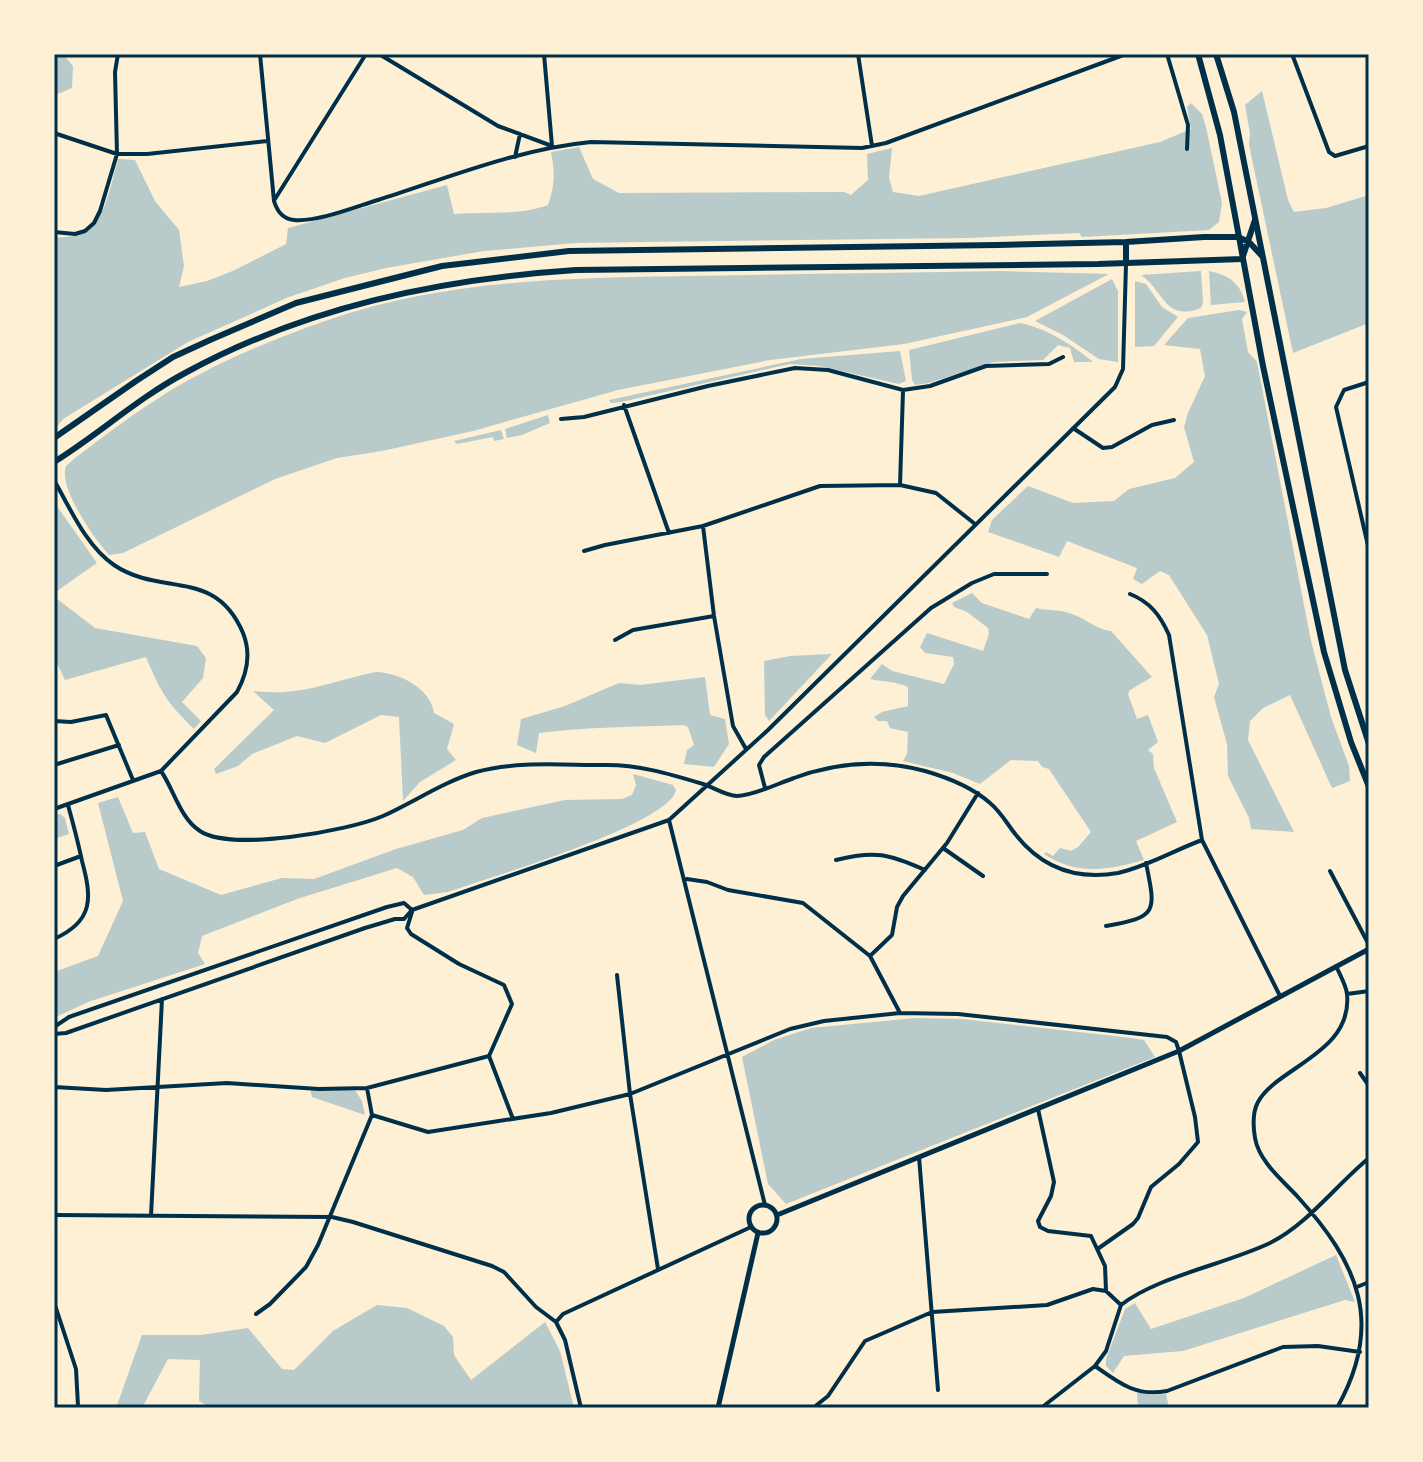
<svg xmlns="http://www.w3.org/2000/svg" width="1423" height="1462" font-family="Manrope,sans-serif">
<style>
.green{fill:#b9caca}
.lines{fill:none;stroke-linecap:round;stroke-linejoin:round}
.minor{stroke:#003049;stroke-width:4}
.tertiary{stroke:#003049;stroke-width:5}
.secondary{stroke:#003049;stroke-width:6}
.primary{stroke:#003049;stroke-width:6}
.neatline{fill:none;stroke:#003049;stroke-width:3}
</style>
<rect width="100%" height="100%" fill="#fdf0d5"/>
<path class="green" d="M54,54H63L73,66L72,88L55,95Z
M1262,91L1288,200L1294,212L1326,208L1369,195V323L1293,353L1249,145L1250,133L1245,105Z
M1191,103L1202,114L1206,127L1222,203L1219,222L1209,230L1082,237L1079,233L968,238L575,243L484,251L386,268L345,278L289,297L188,342L63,419L54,431V237C105,241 107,197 118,159L135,160L155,201L179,230L184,266L179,287L207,281L235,270L286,244L288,228L447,185L454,214C485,211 519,216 548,205C555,186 555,172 551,152L579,147L593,179L619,193L844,192L851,195L868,180L867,154L892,148L889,178L893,192L919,196L1160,142L1191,129L1187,107Z
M1000,271L1109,274L1027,317L904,344L770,360L618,390L473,431L382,451L337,458L275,479L123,553L109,555C94,538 58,488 66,466L75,458C105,435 136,412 168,392C218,362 273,339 328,320C444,280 565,278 686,276C790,274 895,273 1000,271Z
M1201,271L1203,303L1201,308C1165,322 1165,292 1141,275Z
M1209,271C1228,275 1240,282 1245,302L1211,305Z
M1112,279L1118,291V362L1099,359L1063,335L1035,321Z
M1135,281L1146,284L1162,307L1178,317L1154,346L1135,347Z
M1239,310L1247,312L1242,319L1248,352L1257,362L1311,641L1331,717L1349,766L1350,781L1332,788L1290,695L1263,708L1250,721L1248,740L1294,832L1251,829L1249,818L1228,776L1227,744L1214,697L1219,684L1207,635L1169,575L1160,571L1142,584L1133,579L1137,568L1067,541L1059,557L988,532L992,520L1028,486L1073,503L1114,501L1129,489L1175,478L1194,462L1184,427L1188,413L1205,376L1200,349L1164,345L1188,318Z
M1020,323C1046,328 1073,345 1093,362H1074L1070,348L1058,345L1043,360L994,362L929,383L915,385L912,380L909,350Z
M900,351L906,381L899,384L819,366L790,364L621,402L611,403L609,400L801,359Z
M548,415L550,423L522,435L507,438L505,429Z
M501,430L504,439L494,441L493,437L457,444L454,441Z
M54,502L97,563L54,593Z
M972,593L982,603L1029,619L1036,608C1047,611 1059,609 1069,613C1084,617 1097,630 1111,631L1152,677L1130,690L1128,694L1137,719L1148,715L1158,742L1148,750L1153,754L1154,768L1177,822L1136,841L1144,860C1108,870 1077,876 1044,854L1046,852L1053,856L1060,848L1071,851L1078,847L1091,832L1049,769L1042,767L1038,761L1011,760L980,784L953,773L903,761L907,754L908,732L890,728L887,721H878L874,717L882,712L908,706V687C895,681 884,682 870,679L882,664L892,671L944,684L954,664L953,657L925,653L920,647L927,633L983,651L989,634L988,628L967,612L954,607L952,603Z
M56,598L95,628L197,646L206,658L203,678L182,702L201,721L194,729C167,703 160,691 146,657L65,680L54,657Z
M832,654L769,721L765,715L764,661L790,656Z
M376,672C400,673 430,688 434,713L454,724L447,749L456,760L420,782L403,801L399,717L381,715L325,743L297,736L252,754L238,766L216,774L214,769L274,710L253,691C300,697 332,681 376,672Z
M705,677L710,715L725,719L729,744L714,767L684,764L687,750L694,745L688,727L683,725C635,727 587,727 539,733L536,753L517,745L521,719L565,706L619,683L640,685Z
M633,774L673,785L676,790C671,824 485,879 448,892L424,895L413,877L397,868L297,899L202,936L198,953L205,964L88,1002L54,1018V972L98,956L123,901L98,803L118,797L133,833L145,832L159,869L221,895L282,878L314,879L396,849L463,830L482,818L565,800L622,799L632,795L636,785Z
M60,814L65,818L69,834L54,839V815Z
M915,1018L962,1019L1132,1038L1144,1040L1155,1057L786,1204L768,1184L742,1057L774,1040L811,1028Z
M310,1089L355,1090L362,1101L365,1115L312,1097Z
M1336,1255L1355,1302L1345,1300L1183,1351L1124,1356L1113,1373L1106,1366V1359L1125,1309L1135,1303L1151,1329L1244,1298Z
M377,1305L407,1308L444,1326L453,1337L454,1355L471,1380L545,1322L560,1351L574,1408H211L199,1401L200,1360L168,1359L142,1408H116L142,1335H201L248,1328L282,1369L294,1370L333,1331Z
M1137,1392L1152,1395L1166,1394L1169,1408H1138Z"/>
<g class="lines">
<path class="minor" d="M260,54L274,201C277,211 282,219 294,220C318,222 355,207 378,200C447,178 518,149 591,142L862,148L886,143L1126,54
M379,54L498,126L552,146L544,54
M858,54L872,146
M1167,54L1188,125L1187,149
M1292,54L1329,152L1335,156L1369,146
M54,133L117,154H147L267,141
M515,157L520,134
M275,199L366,54
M54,232L75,234L85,231L94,223L100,211L117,154L115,72L118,54
M1369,382L1344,390L1336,407L1369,550
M624,405L669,533
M561,419L584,417L708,386L795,368L828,370L903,390L930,386L986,366L1049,364L1063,357
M1073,428L1103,448L1112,447L1152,425L1174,420
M54,480C70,508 86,546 114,565C161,597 215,567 243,633C251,653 247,674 237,692L161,771L54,809
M900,485L903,391
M703,526L714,616L733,726L746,749
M584,551L605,545L703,526L820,486L900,485L936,493L975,524
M1130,594C1150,602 1160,615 1169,635L1202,840L1280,996
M615,640L633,630L714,616
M54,721L71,722L106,715L133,780
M54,765L119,745
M161,771C174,790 180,818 200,831C231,852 348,831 383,816C414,802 443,782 476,772C516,761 561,765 602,765C637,764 670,774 703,784C713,787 726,796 737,796C753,796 779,783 794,778C837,762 880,759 925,771C946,777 973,788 990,803C1001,812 1007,824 1016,835C1042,868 1077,880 1118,873C1146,867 1175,850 1202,840
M765,788L759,765L764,757L931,608L972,583L994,574H1047
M669,820L765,1205
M943,848L983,876
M836,860C875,850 889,854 925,870
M54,866L81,856
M1330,871L1369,945
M687,879L707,882L728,890L803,903L870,956L900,1013
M412,912L407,928L411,934L459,964L504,985L512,1004L489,1056L513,1119
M1106,926C1158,917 1156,912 1146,863
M54,939C94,921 92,898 82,861C78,842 73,823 68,805
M870,956L892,935L897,907L903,896L947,843L978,793
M1336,966C1340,975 1346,985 1347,994C1353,1053 1277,1067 1258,1102C1252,1113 1253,1126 1255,1138C1259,1161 1281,1179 1297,1196C1358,1263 1385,1323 1337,1408
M617,975L630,1094L658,1269
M1347,994L1369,991
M54,1027L69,1017L387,907L404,903L412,910L669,820L768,730L1115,387L1123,369L1126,264
M54,1034L66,1033L365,928L395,919H404L412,910
M1360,1073L1369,1086
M54,1087L106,1090L227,1083L319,1089L367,1088L489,1056
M1038,1109L1054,1182L1051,1196L1038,1221L1040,1227L1048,1231L1091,1236L1105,1266L1106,1291
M372,1115L428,1132L551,1113L630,1094L790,1029L824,1021L900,1013L958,1014L1167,1037L1176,1042L1179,1051L1195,1117L1198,1142L1179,1164L1151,1187L1138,1218L1133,1224L1099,1248
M919,1157L938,1390
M54,1215L332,1217L353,1222L492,1266L504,1272L536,1307L556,1322L565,1340L581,1408
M151,1216L162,999
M1357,1287L1369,1282
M54,1302L76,1369L78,1406L74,1408
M256,1314L270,1304L306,1267L318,1245L372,1115L367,1088
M556,1322L563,1314L751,1227
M1095,1366C1119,1383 1136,1397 1167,1391L1283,1347L1318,1346L1360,1352
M813,1408L828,1396L865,1341L932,1312L1047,1305L1093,1289L1106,1291L1121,1305C1156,1277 1226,1264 1270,1243C1308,1224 1336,1185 1369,1158
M1041,1408L1095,1366L1106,1351L1121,1305"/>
<path class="tertiary" d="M749 1219a14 14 0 1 1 28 0a14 14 0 1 1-28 0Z
M777,1215L1179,1051L1369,949
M718,1408L758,1233"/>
<path class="secondary" d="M1126,242V263
M54,438L136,381L173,357L210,340L296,303L442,266L569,251L998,245L1126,242L1204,237H1238L1249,242L1262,256
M54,462C99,434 138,398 185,373C306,307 439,279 576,270L1098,264L1242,259L1255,220"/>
<path class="primary" d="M1198,54L1220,135L1263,366L1324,652L1351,742L1369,787
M1216,54L1234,112L1345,670L1369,744"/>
</g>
<rect width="1423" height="1462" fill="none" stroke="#fdf0d5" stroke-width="112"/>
<rect x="56" y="56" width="1311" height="1350" class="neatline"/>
</svg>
